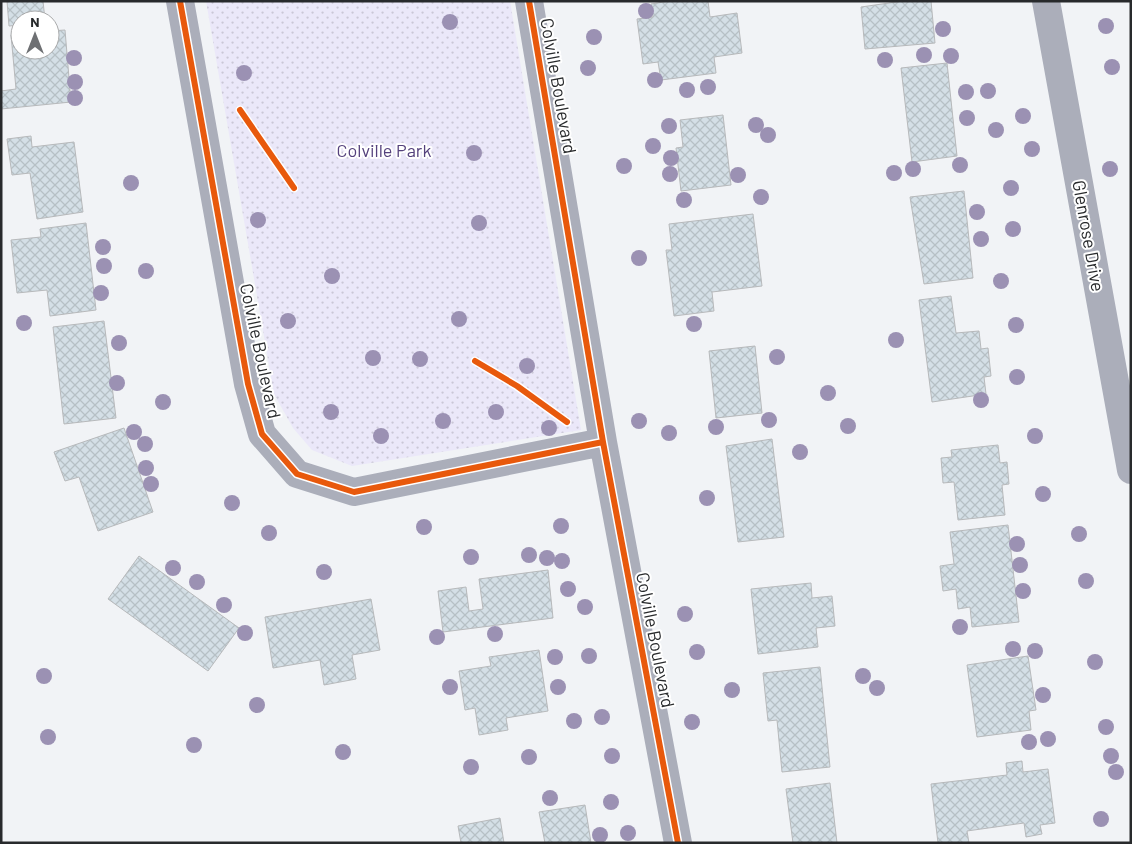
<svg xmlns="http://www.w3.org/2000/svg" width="1132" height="844" font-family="Barlow,sans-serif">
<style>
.park{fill:url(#park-dots)}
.building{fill:url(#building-cross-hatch);stroke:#b7b9bb}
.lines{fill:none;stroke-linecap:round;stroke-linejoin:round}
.minor{stroke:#abaeba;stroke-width:28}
.cycleway-casing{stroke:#fff;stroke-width:9}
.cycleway{stroke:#e8590c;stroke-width:6}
.tree{fill:#9b91b3}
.labels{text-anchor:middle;stroke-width:4;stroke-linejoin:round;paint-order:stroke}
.street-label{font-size:18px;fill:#282a2c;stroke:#fff}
.park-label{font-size:18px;fill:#54417c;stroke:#fff}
</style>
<defs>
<pattern id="park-dots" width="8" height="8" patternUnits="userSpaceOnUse" patternTransform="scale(1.25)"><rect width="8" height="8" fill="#ebe8f9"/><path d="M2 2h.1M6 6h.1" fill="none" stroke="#cac7d6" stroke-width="1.8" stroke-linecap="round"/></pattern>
<pattern id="building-cross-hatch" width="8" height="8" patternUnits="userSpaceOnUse" patternTransform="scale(1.25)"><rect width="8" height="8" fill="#d4dfe6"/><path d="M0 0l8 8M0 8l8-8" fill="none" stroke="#b6c0c5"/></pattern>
</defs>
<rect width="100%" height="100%" fill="#f1f3f6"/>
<path class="park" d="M206,1H510L581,430L352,466L312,450L293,428L274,394Z"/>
<path class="building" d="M7,1H43L45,20H20V25L9,26Z
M670,1H708L710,17L737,13L742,53L714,57L716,73L661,80L658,62L643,64L637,19L653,17L651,4Z
M903,1H931L935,43L865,49L861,7Z
M65,30L71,102L1,109V91L16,89L11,35L20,34V50H50V31Z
M947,63L957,156L912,162L901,68Z
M723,115L731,185L681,191L676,148L683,147L680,120Z
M31,136L32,147L74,142L83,212L37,219L30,173L12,175L7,139Z
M964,191L973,278L924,284L910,197Z
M753,214L762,286L712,292L714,311L674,316L666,250H672L669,224Z
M86,223L96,310L50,316L47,290L17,293L11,240L41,237L40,229Z
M951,296L956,333L979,331L981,349L988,348L991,376L984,377L986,394L932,402L919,300Z
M104,321L116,418L64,424L53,327Z
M755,346L762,413L716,418L709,351Z
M124,428L153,512L98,531L79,477L65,481L54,452Z
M772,439L784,537L738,542L726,446Z
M998,445L1000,463L1007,462L1009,484L1002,485L1005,515L958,520L954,482L943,483L941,458L952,457L951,450Z
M1008,525L1019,622L972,627L970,607L958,609L956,589L943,591L940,566L954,564L950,532Z
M139,556L239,628L208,671L108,599Z
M548,570L553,618L443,632L438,591L466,587L469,611L483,609L479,579Z
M811,583L812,598L832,596L835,626L816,628L818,647L758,654L751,589Z
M371,599L380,650L352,655L356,679L324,685L320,660L273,668L265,617Z
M539,650L548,711L506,718L508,730L479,735L475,708L465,710L459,671L491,666L489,657Z
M1028,656L1036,710L1029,711L1031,730L977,737L967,665Z
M820,667L830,767L782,772L777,720L768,721L763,673Z
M1022,761L1023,772L1048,769L1055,823L1040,825L1042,834L1026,837L1024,823L967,831L969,843H938L931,784L1007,775L1006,763Z
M830,783L837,843H793L786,789Z
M585,805L591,843H545L539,812Z
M500,818L504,843H461L458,826Z"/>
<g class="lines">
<path class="minor" d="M180,1L248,384L262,434L297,474L354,492L603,442
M529,1L603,442L678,843
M1046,1L1131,470"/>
<defs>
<path id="cycleway" d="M180,1L248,384L262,434L297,474L354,492L603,442
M529,1L603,442L678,843
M240,110L294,188
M475,361L517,386L567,422"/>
</defs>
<use href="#cycleway" class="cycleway-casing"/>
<use href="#cycleway" class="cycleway"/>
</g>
<g class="tree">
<circle cx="646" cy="11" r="8"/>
<circle cx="450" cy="22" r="8"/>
<circle cx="1106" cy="26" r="8"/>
<circle cx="943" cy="29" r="8"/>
<circle cx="594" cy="37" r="8"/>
<circle cx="924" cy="55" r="8"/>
<circle cx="951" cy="56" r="8"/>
<circle cx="74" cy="58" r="8"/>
<circle cx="885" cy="60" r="8"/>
<circle cx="1112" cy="67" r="8"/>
<circle cx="588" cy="68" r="8"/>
<circle cx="244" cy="73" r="8"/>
<circle cx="655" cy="80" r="8"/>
<circle cx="75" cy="82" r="8"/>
<circle cx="708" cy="87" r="8"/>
<circle cx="687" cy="90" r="8"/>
<circle cx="988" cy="91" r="8"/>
<circle cx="966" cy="92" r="8"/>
<circle cx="75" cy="98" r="8"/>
<circle cx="1023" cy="116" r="8"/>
<circle cx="967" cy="118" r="8"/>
<circle cx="756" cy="125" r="8"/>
<circle cx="669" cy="126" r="8"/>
<circle cx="996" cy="130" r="8"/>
<circle cx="768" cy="135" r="8"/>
<circle cx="653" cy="146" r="8"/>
<circle cx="1032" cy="149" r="8"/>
<circle cx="474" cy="153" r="8"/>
<circle cx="671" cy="158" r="8"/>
<circle cx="960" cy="165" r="8"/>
<circle cx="624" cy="166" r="8"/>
<circle cx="913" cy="169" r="8"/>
<circle cx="1110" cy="169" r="8"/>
<circle cx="894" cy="173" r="8"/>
<circle cx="670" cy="174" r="8"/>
<circle cx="738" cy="175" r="8"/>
<circle cx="131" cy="183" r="8"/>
<circle cx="1011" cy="188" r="8"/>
<circle cx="761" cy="197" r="8"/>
<circle cx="684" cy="200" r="8"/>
<circle cx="977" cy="212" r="8"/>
<circle cx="258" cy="220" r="8"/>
<circle cx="479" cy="223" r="8"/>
<circle cx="1013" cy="229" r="8"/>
<circle cx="981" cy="239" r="8"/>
<circle cx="103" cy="247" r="8"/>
<circle cx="639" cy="258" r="8"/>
<circle cx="104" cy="266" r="8"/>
<circle cx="146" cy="271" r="8"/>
<circle cx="332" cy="276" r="8"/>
<circle cx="1001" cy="281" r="8"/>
<circle cx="101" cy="293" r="8"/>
<circle cx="459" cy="319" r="8"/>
<circle cx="288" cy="321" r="8"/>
<circle cx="24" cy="323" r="8"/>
<circle cx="694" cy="324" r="8"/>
<circle cx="1016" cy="325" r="8"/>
<circle cx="896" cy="340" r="8"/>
<circle cx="119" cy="343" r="8"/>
<circle cx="777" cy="357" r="8"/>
<circle cx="373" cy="358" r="8"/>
<circle cx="420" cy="359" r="8"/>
<circle cx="527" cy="366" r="8"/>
<circle cx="1017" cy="377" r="8"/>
<circle cx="117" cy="383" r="8"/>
<circle cx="828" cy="393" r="8"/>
<circle cx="981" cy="400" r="8"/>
<circle cx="163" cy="402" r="8"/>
<circle cx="331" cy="412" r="8"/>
<circle cx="496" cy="412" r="8"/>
<circle cx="769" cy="420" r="8"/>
<circle cx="443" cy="421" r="8"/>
<circle cx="639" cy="421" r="8"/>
<circle cx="848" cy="426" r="8"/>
<circle cx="716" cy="427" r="8"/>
<circle cx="549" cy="428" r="8"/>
<circle cx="134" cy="432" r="8"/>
<circle cx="669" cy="433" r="8"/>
<circle cx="381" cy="436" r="8"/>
<circle cx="1035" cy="436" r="8"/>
<circle cx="145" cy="444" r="8"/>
<circle cx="800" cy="452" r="8"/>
<circle cx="146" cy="468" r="8"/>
<circle cx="151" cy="484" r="8"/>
<circle cx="1043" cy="494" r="8"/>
<circle cx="707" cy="498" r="8"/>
<circle cx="232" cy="503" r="8"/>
<circle cx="561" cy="526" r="8"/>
<circle cx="424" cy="527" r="8"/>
<circle cx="269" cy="533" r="8"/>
<circle cx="1079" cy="534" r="8"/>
<circle cx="1017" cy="544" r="8"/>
<circle cx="529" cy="555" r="8"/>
<circle cx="471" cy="557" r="8"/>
<circle cx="547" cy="558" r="8"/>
<circle cx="562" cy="561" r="8"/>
<circle cx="1020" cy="565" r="8"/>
<circle cx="173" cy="568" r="8"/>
<circle cx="324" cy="572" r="8"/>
<circle cx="1086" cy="581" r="8"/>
<circle cx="197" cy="582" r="8"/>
<circle cx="568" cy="589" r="8"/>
<circle cx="1023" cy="591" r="8"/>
<circle cx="224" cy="605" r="8"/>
<circle cx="585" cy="607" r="8"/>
<circle cx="685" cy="614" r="8"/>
<circle cx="960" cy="627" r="8"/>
<circle cx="245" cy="633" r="8"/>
<circle cx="495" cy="634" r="8"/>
<circle cx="437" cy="637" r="8"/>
<circle cx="1013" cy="649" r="8"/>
<circle cx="1035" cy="651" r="8"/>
<circle cx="697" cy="652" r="8"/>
<circle cx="589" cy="656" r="8"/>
<circle cx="555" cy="657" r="8"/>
<circle cx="1095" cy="662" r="8"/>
<circle cx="44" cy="676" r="8"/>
<circle cx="863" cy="676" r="8"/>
<circle cx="450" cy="687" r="8"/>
<circle cx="558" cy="687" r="8"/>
<circle cx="877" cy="688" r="8"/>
<circle cx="732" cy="690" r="8"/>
<circle cx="1043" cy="695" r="8"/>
<circle cx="257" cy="705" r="8"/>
<circle cx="602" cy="717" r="8"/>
<circle cx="574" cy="721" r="8"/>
<circle cx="692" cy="722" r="8"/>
<circle cx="1106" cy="727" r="8"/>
<circle cx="48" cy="737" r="8"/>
<circle cx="1048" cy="739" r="8"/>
<circle cx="1029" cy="742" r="8"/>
<circle cx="194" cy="745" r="8"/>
<circle cx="343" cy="752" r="8"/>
<circle cx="612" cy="756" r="8"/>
<circle cx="1111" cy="756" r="8"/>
<circle cx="529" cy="757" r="8"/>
<circle cx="471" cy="767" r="8"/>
<circle cx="1116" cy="772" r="8"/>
<circle cx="550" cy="798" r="8"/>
<circle cx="611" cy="802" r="8"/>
<circle cx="1101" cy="819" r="8"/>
<circle cx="628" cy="833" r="8"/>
<circle cx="600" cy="835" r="8"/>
</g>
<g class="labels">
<g class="street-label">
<text transform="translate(558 86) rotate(80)" y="6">Colville Boulevard</text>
<text transform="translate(1088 236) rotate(80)" y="6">Glenrose Drive</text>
<text transform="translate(260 351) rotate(78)" y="6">Colville Boulevard</text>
<text transform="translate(655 640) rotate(79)" y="6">Colville Boulevard</text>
</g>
<g class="park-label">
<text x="384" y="157">Colville Park</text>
</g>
</g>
<rect width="1132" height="844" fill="none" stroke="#282a2c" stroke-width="5"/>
<g transform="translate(35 35)"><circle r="24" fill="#ffffff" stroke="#a9aaab"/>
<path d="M0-4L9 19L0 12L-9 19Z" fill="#6e7073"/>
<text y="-8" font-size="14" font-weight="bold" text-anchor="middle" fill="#282a2c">N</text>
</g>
</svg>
